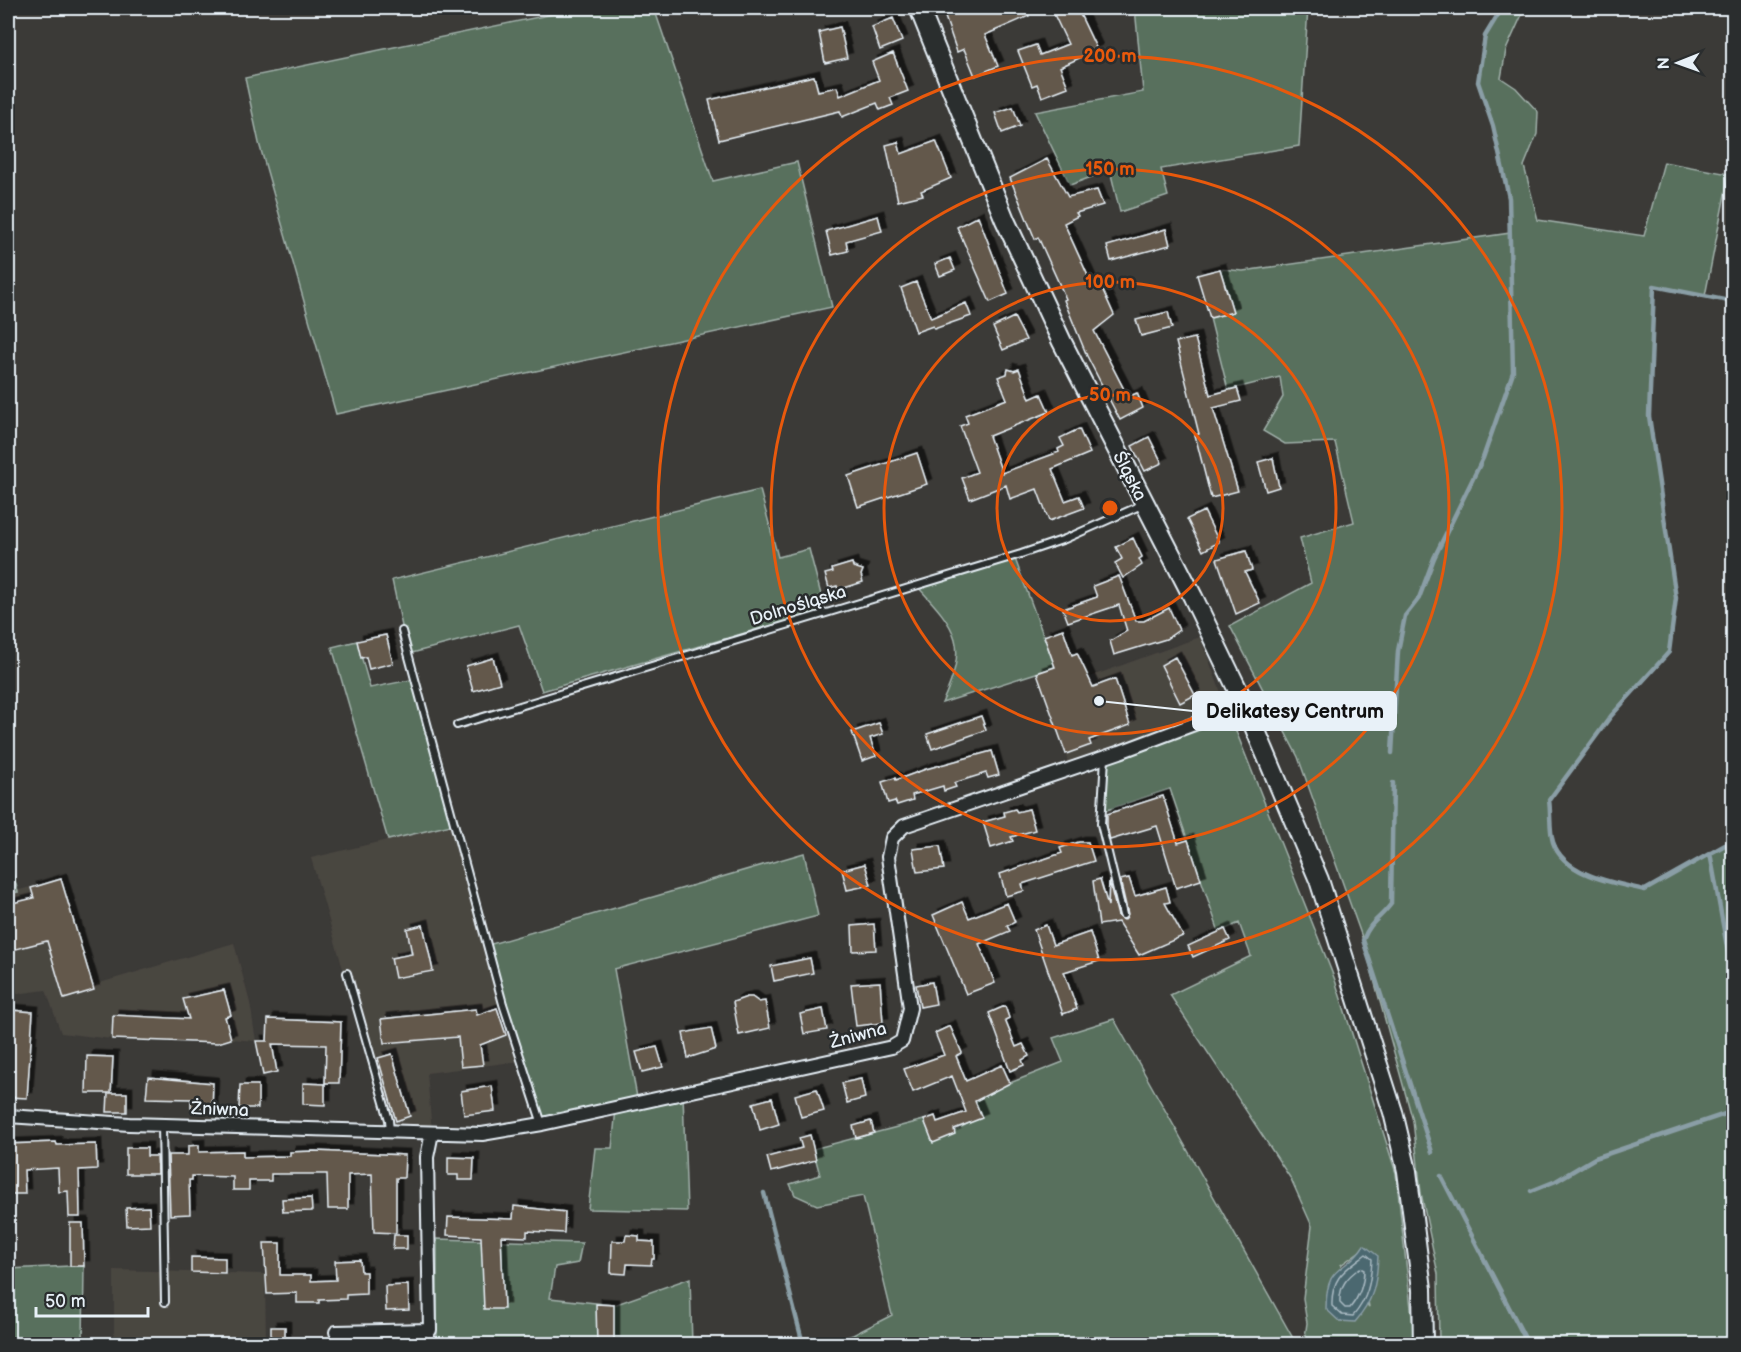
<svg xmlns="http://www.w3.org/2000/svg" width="1741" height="1352" font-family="'Balsamiq Sans',sans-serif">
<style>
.built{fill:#4a4641}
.green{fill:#59705d;stroke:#a0b0aa;stroke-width:1.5;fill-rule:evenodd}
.water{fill:#4b6770;stroke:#8a9ea6;stroke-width:1.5}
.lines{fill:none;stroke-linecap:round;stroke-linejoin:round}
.shore{stroke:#a9bac2;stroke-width:1.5}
.stream{stroke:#8a9ea6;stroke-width:4.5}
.building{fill:#64584b;stroke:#e8f1f8;stroke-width:1.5;filter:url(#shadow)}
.lane-casing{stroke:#e8f1f8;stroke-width:10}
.street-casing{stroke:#e8f1f8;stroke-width:16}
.secondary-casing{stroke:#e8f1f8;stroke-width:22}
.lane{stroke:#2a2d2e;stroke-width:6}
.street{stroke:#2a2d2e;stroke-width:12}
.secondary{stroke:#2a2d2e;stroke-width:18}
.ring{fill:none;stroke:#e8590c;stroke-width:3}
.labels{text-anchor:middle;stroke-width:5;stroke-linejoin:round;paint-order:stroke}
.street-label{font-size:18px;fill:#e8f1f8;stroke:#2a2d2e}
.centre{fill:#e8590c;stroke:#2a2d2e;stroke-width:3}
.ring-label{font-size:18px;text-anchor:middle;font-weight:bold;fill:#e8590c;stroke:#2a2d2e;stroke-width:5;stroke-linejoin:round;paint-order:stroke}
.leader{fill:none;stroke:#e8f1f8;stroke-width:2}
.callout-dot{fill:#e8f1f8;stroke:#2a2d2e;stroke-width:2}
.callout{fill:#e8f1f8;stroke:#e8f1f8;stroke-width:2}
.callout-label{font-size:20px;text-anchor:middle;font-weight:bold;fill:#111}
</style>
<defs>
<filter id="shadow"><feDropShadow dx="5.5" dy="-5.5" stdDeviation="0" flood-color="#0009"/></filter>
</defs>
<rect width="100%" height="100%" fill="#3b3a37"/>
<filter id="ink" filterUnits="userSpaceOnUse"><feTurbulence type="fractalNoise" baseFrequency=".0167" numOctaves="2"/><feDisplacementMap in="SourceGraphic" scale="12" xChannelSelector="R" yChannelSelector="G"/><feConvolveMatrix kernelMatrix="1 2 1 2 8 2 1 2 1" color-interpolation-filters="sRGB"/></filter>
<g filter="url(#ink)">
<path class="built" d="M1200,637L1228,711L1070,768L1045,693Z
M455,824L521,1061L427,1073L432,1133L390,1132L311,858Z
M61,879L93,985L234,943L250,1003L256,1041L231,1039L218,1043L181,1042L112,1039L61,1033L46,990L8,995V893Z
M114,1270L265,1274L266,1344H114Z"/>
<path class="green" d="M582,8H654L713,181L797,162L832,307L336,414L259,143L245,78Z
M1135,8H1308L1299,146L1161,169L1168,196L1120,212L1110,170L1070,185L1035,112L1143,92Z
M1502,8H1525L1506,50L1501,78L1516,88L1538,112L1537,134L1524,166L1538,220L1644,236L1664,162L1729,174L1705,296L1654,286L1649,416L1676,598L1669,652L1611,716L1549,800C1551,813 1549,829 1553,842C1564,876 1615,883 1645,890L1733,840V1344H1439L1438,1274L1421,1193L1413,1121L1363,940L1298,757L1230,626L1311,583L1300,538L1354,522L1335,442L1285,444L1263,431L1283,397L1280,377L1228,390L1210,318L1233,312L1220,269L1243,271L1510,233L1509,198L1493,126L1478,82L1485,36Z
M760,490L778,557L809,549L825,610L542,691L519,625L408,654L392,580Z
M1014,556L1055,667L942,703C969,644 958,630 916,585Z
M357,641L370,688L415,679L455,824L388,840L332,647Z
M1228,711L1335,980L1396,1173L1415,1344H1304L1307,1323L1303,1298L1312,1226L1291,1179L1170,995L1251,956L1239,923L1219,932L1170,789L1101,812L1105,757ZM1360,1251L1369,1307L1341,1265Z
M804,853L818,916L614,969L638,1103L683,1094L687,1211L588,1209L595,1148H612L616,1109L542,1124L488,945Z
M8,854L18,892L8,893Z
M1114,1019L1294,1340L1282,1344H824L853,1335L892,1315L863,1196L817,1205L795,1195L790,1184L820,1175L813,1149L924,1120L933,1142L971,1122L975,1101L1010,1083L1063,1062L1053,1038Z
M437,1239L582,1243L578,1263L555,1267L550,1298L614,1305L690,1278L692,1344H437Z
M70,1266H84L83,1344H8V1269Z"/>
<path class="water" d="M1364,1245L1378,1256C1377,1283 1373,1302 1355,1322L1339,1321L1326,1309C1326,1261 1345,1275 1364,1245Z"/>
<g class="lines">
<path class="shore" d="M1366,1254L1372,1259C1371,1281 1368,1299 1353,1316L1342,1315L1332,1306C1331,1277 1345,1270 1366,1254Z
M1360,1268L1364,1270C1364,1284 1359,1297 1350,1308H1345L1340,1303C1339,1286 1347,1277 1360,1268Z"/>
<path class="stream" d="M1734,302L1654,286L1649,416L1676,598L1669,652L1611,716L1549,800C1551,813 1549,829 1553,842C1564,876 1615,883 1645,890L1734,840
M1392,753L1398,651L1405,616L1419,598L1434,558L1483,458L1513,372L1509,198L1493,126L1478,82L1485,36L1502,8
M1393,783L1391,904C1380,919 1371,920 1363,940L1432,1152
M1710,853L1734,985
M1441,1176L1528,1344
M1531,1191L1556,1181L1595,1158L1734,1111
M764,1193L803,1344
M1282,1344L1294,1340L1304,1344"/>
</g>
<path class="building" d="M942,8H1025L1029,16L985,35L998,66L975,76L964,49L957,52Z
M1051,8H1077L1097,50L1060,67L1068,87L1042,97L1037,84L1032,86L1018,51L1036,45L1040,55L1068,44Z
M893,18L902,41L880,50L872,27Z
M840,27L847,58L825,63L819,32Z
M893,53L908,91L890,98L893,105L880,110L877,103L842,117L840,111L719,140L709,100L814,76L818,91L837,87L840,96L879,80L872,62Z
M1013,107L1020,126L1002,133L995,113Z
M936,141L951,178L921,191L923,195L898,201L886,145L898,142L901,154Z
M1047,159L1068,197L1097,190L1103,205L1076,213L1078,216L1064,223L1093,287L1100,284L1114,315L1094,331L1128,397L1137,393L1143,408L1120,420L1087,356L1064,300L1066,299L1038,237L1035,239L1010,178Z
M878,216L882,231L846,241L848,251L832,255L826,231Z
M978,216L1008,294L990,302L957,227Z
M1166,229L1170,245L1111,261L1107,246Z
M950,258L955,270L940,276L935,264Z
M1220,269L1233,312L1210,318L1197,275Z
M916,282L931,318L966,303L971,316L934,329L933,326L916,332L901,288Z
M1168,312L1172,328L1141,336L1136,320Z
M1014,317L1026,340L1003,350L993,327Z
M1195,338L1210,395L1237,388L1241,401L1213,408L1238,491L1211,498L1195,435L1199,434L1176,342Z
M1008,369L1014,371L1019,369L1030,399L1041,394L1049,412L989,436L1002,473L1059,452L1058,449L1064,446L1060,438L1079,429L1090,453L1052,469L1065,501L1079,496L1084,508L1049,521L1037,489L1010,499L1006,485L970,499L962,478L977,472L960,426L968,423L965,415L1007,399L998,377L1007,374Z
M1149,437L1162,463L1145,471L1132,446Z
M917,453L927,484L858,507L848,476Z
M1273,458L1279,487L1266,491L1258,462Z
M1204,511L1219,542L1203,551L1187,519Z
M1133,538L1142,557L1139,559L1142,565L1123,578L1115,563L1122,559L1116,547Z
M1246,551L1252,570L1245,572L1260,603L1236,614L1217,559Z
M852,563L853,567L863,570L861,575L863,582L838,590L837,586L829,588L825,574L833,572L832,569Z
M1119,576L1136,621H1144L1169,608L1179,630L1166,639L1114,655L1110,641L1127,631L1119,605L1068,622L1063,609L1097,597L1093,586Z
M1063,629L1072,655L1077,653L1093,687L1115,679L1130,725L1089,740L1091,745L1066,754L1037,673L1055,667L1044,636Z
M386,635L393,663L369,669L366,657L361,658L357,641Z
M1175,657L1195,695L1180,703L1161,665Z
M493,658L500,683L473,691L466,666Z
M981,716L986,730L932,749L927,734Z
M879,723L883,734L870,738L876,756L862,761L852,732Z
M992,751L999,775L988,778L986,773L954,783L956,787L944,791L943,786L912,795L913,800L897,805L895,801L888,803L882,782L895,778L896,780L926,769Z
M1163,796L1178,843L1188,840L1201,880L1176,888L1157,826L1110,840L1107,827V814Z
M1015,809L1017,812L1029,809L1035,830L1011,837L1013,841L991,848L983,822L1005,816L1004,812Z
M1079,842H1088L1094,861L1022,884L1024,891L1006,896L1000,874L1062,853L1060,848Z
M940,846L944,869L917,872L913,849Z
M865,864L871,885L847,890L842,870Z
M1129,878L1135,896L1166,887L1170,902L1165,903L1183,936L1139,955L1118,922L1099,925L1093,881L1100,879L1108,906L1109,881L1118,916L1124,920L1128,914L1120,880Z
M61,879L94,990L64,999L47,941L8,951V904L34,898L31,888Z
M962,902L969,918L1007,903L1015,922L1007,926L1010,931L979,944L995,983L966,994L933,915Z
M874,924L876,950L853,951L852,926Z
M423,925L433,971L395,978L391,958L412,954L407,929Z
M1046,925L1053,945L1090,932L1099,961L1064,972L1077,1009L1063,1014L1034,930Z
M1225,929L1230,940L1193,957L1188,946Z
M810,958L813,973L774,981L771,966Z
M880,982L883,1023L856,1026L851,984Z
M932,982L936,1004L920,1007L916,985Z
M224,990L231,1015L225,1017L231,1039L218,1043L112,1039L113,1015L189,1019L183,999Z
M747,997H752L759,1002L765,1001L770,1028L739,1035L733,1002Z
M1005,1006L1009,1018L1005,1020L1016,1047L1023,1044L1029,1056L1022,1060L1024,1065L1010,1071L989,1013Z
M497,1008L506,1035L480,1045L483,1065L461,1067L458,1037L384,1043L381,1019L476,1009L477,1015Z
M823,1009L827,1030L804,1034L800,1014Z
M11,1010L33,1012L27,1098L8,1097Z
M268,1019L341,1022L339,1083H325L326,1045L272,1044L277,1072L263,1075L256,1041H267Z
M950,1026L962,1053L956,1056L966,1081L1002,1065L1010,1083L975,1101L982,1118L954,1129L955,1134L933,1143L924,1120L935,1116L937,1122L966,1112L952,1076L913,1092L904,1069L944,1055L935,1033Z
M711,1028L716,1049L688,1058L683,1033Z
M657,1047L663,1067L642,1072L636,1052Z
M392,1054L410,1116L396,1121L378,1058Z
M87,1056L113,1057L111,1093H86Z
M148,1077L213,1083L212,1109L191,1108V1099L146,1098Z
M861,1079L865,1098L847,1103L842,1083Z
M303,1083L325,1084V1105L303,1104Z
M240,1085H258V1108H239Z
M492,1086L495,1111L464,1115L461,1091Z
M817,1089L824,1111L801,1117L795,1095Z
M108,1093H127V1112H107Z
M772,1098L779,1124L760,1130L753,1103Z
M871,1121L874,1133L856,1138L853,1126Z
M810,1135L816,1160L771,1172L767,1157L802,1148L799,1138Z
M56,1142L57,1145L96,1144L97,1169L79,1170L80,1217H69L68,1191L59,1192L58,1168L24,1170L25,1194H10L8,1144Z
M199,1145V1152L243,1151V1157L290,1156V1152L314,1151L405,1155L404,1178H396V1233L374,1232L372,1174L348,1175V1209H328L327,1174H271V1181H249V1190H233V1177L192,1176V1180H189L190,1214L170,1215L168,1155H188V1146Z
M126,1148H147V1156H157L158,1174H126Z
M448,1157L474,1158L473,1180H458V1175H448Z
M311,1198L312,1211L283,1212L282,1199Z
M514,1206L565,1212L564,1233L527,1231V1237L501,1236L504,1309H484L481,1237L447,1235L448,1217L513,1219Z
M149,1207L150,1225L127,1226L126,1208Z
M70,1223H83L84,1266H70Z
M394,1235H407V1249H393Z
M626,1235L639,1236V1241L654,1242V1259H652L651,1265L627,1264L626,1274L611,1273L612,1241H625Z
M264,1243H280V1275H311V1281L336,1280L335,1261L360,1260L361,1272H366V1294L346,1295V1299L319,1300V1303H297V1293L267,1294Z
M191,1257L225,1258V1273L191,1272Z
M408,1285L409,1310L386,1311L385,1286Z
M596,1304L614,1305V1343L597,1344Z
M271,1327H285V1344H271Z"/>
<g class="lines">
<defs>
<path id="lane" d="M402,631L503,1004L542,1124
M457,725L1021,554L1065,539L1144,504
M1105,758L1101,824L1123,915
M347,973L389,1120L390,1131
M162,1125L165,1302
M430,1330V1344"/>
<path id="street" d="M8,1116L129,1124L482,1134L542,1124L892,1047L902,1041L910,1008L888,857L892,838L904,826L1120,752L1245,705
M336,1332L430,1330L427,1157L432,1133"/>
<path id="secondary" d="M919,8L1005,220L1062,342L1193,597L1245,705L1319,880L1393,1112L1407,1171L1422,1289L1423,1344"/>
</defs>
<use href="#lane" class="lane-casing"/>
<use href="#street" class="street-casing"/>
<use href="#secondary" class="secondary-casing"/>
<use href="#lane" class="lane"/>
<use href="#street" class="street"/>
<use href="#secondary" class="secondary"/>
</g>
</g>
<g class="ring">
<circle cx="1110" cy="508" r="113"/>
<circle cx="1110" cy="508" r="226"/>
<circle cx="1110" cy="508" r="339"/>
<circle cx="1110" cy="508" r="452"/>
</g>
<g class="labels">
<g class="street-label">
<text transform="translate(1130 476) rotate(63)" y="6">Śląska</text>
<text transform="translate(798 605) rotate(-17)" y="6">Dolnośląska</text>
<text transform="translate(858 1035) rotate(-15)" y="6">Żniwna</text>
<text transform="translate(220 1109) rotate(2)" y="6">Żniwna</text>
</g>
</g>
<circle cx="1110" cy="508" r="9" class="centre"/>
<g class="ring-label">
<text x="1110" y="62">200 m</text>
<text x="1110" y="175">150 m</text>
<text x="1110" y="288">100 m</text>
<text x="1110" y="401">50 m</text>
</g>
<path class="leader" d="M1099 701L1193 711"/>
<circle class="callout-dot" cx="1099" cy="701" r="6"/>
<rect class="callout" x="1193" y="692" width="203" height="38" rx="6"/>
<g class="callout-label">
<text x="1295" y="718">Delikatesy Centrum</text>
</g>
<rect width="1741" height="1352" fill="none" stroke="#2a2d2e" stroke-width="30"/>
<rect x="15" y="15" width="1711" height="1322" fill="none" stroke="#e8f1f8" stroke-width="2" filter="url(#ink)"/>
<g transform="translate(1678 63) rotate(269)" stroke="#2a2d2e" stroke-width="4.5" paint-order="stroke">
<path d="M0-4.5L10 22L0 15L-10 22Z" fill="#e8f1f8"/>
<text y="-9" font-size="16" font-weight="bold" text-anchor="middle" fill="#e8f1f8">N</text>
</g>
<path d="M36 1307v9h112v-9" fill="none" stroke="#e8f1f8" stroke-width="3"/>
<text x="45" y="1307" font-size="18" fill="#e8f1f8" stroke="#2a2d2e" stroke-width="4.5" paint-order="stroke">50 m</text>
</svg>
